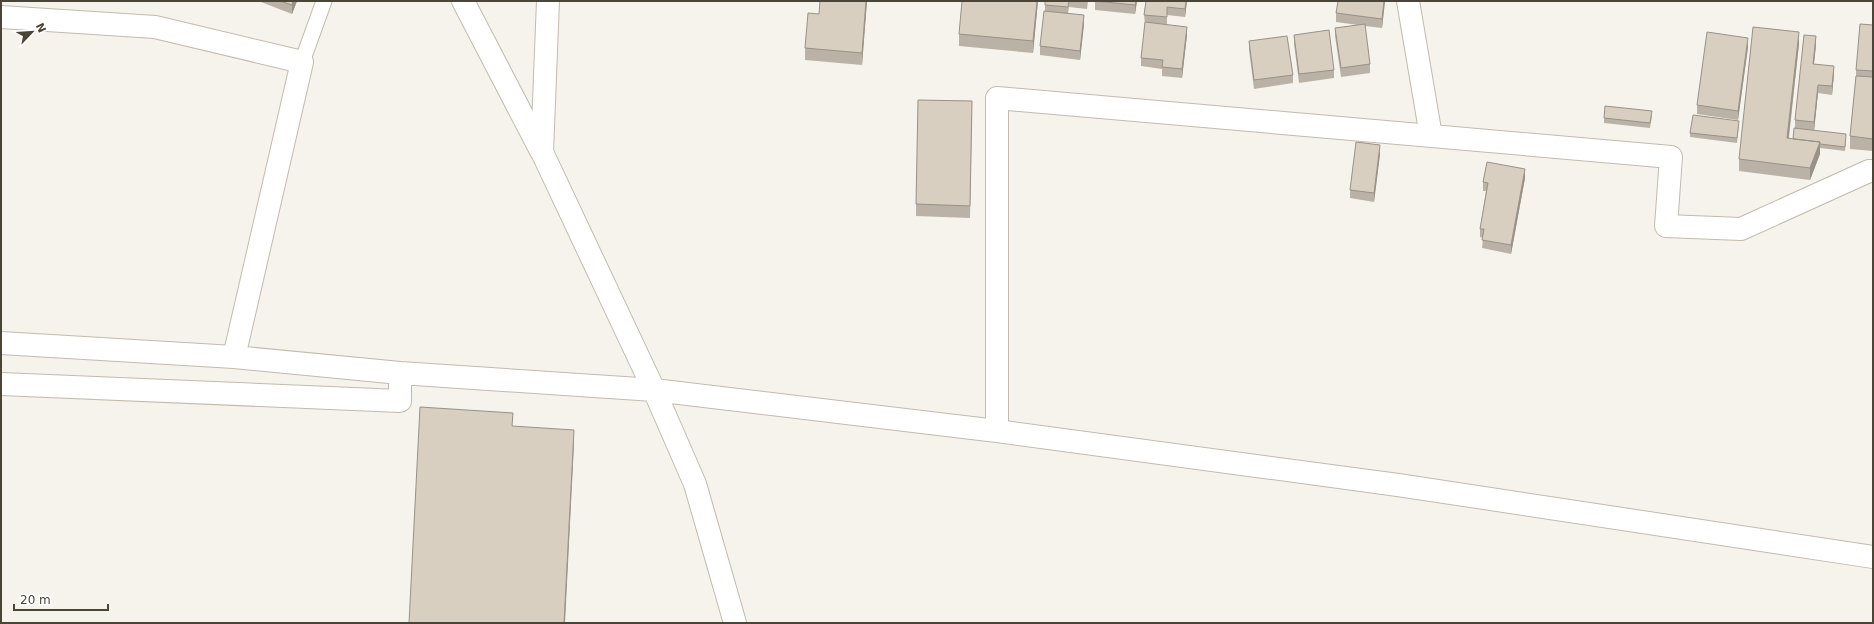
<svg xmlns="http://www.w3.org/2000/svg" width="1874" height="624" font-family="'DejaVu Sans',sans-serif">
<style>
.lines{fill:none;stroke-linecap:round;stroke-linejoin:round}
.lane-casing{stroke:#c2bbae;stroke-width:17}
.street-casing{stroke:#c2bbae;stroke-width:24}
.lane{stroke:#fff;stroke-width:15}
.street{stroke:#fff;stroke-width:22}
.wall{fill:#bab2a6}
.shaded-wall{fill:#979187}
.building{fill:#d8cfc1;stroke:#979187}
</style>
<rect width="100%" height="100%" fill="#f6f3ec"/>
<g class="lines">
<defs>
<path id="lane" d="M302,62L324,1"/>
<path id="street" d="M463,1L541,151
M548,1L542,152L654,390L695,484L735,623
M1408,1L1431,136
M1,17L155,27L302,62L234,357
M1,343L234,357L400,373L654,390L997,431L1398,485L1873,557
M1,384L400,401V373
M997,431V98L1671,157L1666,226L1741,229L1869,171H1873"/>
</defs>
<use href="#lane" class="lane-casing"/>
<use href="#street" class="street-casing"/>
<use href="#lane" class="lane"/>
<use href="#street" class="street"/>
</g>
<path class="wall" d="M261,1H297L292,14L261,2Z
M867,1L862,65L805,60V48L819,14Z
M1038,1L1033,53L959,46V34Z
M1045,1H1088L1087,9L1069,7L1068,14L1084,24L1080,60L1040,55V46L1045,11Z
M1095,1H1137L1135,14L1095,10Z
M1146,1H1187L1185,17L1167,15V25L1187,35L1182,78L1162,76V69L1141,66V58L1145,24L1144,15Z
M1329,1H1385L1382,28L1365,26L1370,64V73L1341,77L1335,36V28L1358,25L1336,22V13L1338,2Z
M1873,25V151L1850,149V136L1856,76V70Z
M1294,35L1334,70V78L1299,83L1294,44Z
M1249,41L1293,75V83L1254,89L1249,50Z
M1799,44L1789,138L1793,139L1795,128V120L1816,45L1814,64L1834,74L1832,95L1818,93L1814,131L1846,139L1845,151L1820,148V154L1810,180L1739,171V159Z
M1748,47L1738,120L1697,114V105Z
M972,113L970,218L916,216V204Z
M1652,116L1650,128L1604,123V118Z
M1739,125L1737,143L1690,137V133Z
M1380,154L1374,202L1350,198V190Z
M1525,178L1511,254L1482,248L1483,238L1480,237V229L1486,191H1483V182Z"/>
<path class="shaded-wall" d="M293,1H297L292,14V5Z
M866,1H867L862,65V53Z
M1037,1H1038L1033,53V41Z
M1136,1H1137L1135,14V5Z
M1186,1H1187L1185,17V9Z
M1384,1H1385L1382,28V19Z
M1084,15V24L1080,60V51Z
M1187,27V35L1182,78V69Z
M1799,32V44L1787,150V138Z
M1816,36V45L1813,72V64Z
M1748,38V47L1738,120V111Z
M1834,66V74L1832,95V86Z
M1818,85V93L1814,131V122Z
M1820,142V154L1810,180V168Z
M1380,145V154L1374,202V193Z
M1525,169V178L1511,254V245Z
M574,430V444L565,623H564Z"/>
<path class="building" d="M280,1H293L292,5Z
M820,1H866L862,53L805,48L808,13L819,14Z
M962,1H1037L1033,41L959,34Z
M1045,1H1069L1068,7L1045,5Z
M1095,1H1136L1135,5Z
M1146,1H1186L1185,9L1167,7V17L1144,15Z
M1338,1H1384L1382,19L1336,13Z
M1044,11L1084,15L1080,51L1040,46Z
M1145,22L1187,27L1182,69L1162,67L1163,60L1141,58Z
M1365,24L1370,64L1341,68L1335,28Z
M1860,24L1873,25V71L1856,70Z
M1753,27L1799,32L1787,138L1820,142L1810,168L1739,159Z
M1329,30L1334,70L1299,74L1294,35Z
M1707,32L1748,38L1738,111L1697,105Z
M1804,35L1816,36L1813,64L1834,66L1832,86L1818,85L1814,122L1795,120Z
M1287,36L1293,75L1254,80L1249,41Z
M1856,76L1873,77V139L1850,136Z
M918,100L972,101L970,206L916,204Z
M1605,106L1652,111L1650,123L1604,118Z
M1693,115L1739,121L1737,138L1690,133Z
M1794,128L1846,134L1845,147L1820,144V142L1793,139Z
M1356,142L1380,145L1374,193L1350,190Z
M1487,162L1525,169L1511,245L1482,240L1484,229H1480L1488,183L1483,182Z
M420,407L513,413L512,426L574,430L564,623H409Z"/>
<rect width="1874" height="624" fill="none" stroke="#4b4439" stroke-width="4"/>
<g transform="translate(32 32) rotate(65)" stroke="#ffffff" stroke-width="3" paint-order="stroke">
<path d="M0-3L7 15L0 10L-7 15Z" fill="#4b4439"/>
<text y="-6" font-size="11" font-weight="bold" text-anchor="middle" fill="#4b4439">N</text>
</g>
<path d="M14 604v6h94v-6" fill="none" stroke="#4b4439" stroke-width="2"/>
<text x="20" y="604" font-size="12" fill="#4b4439" stroke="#ffffff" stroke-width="3" paint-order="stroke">20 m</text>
</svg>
